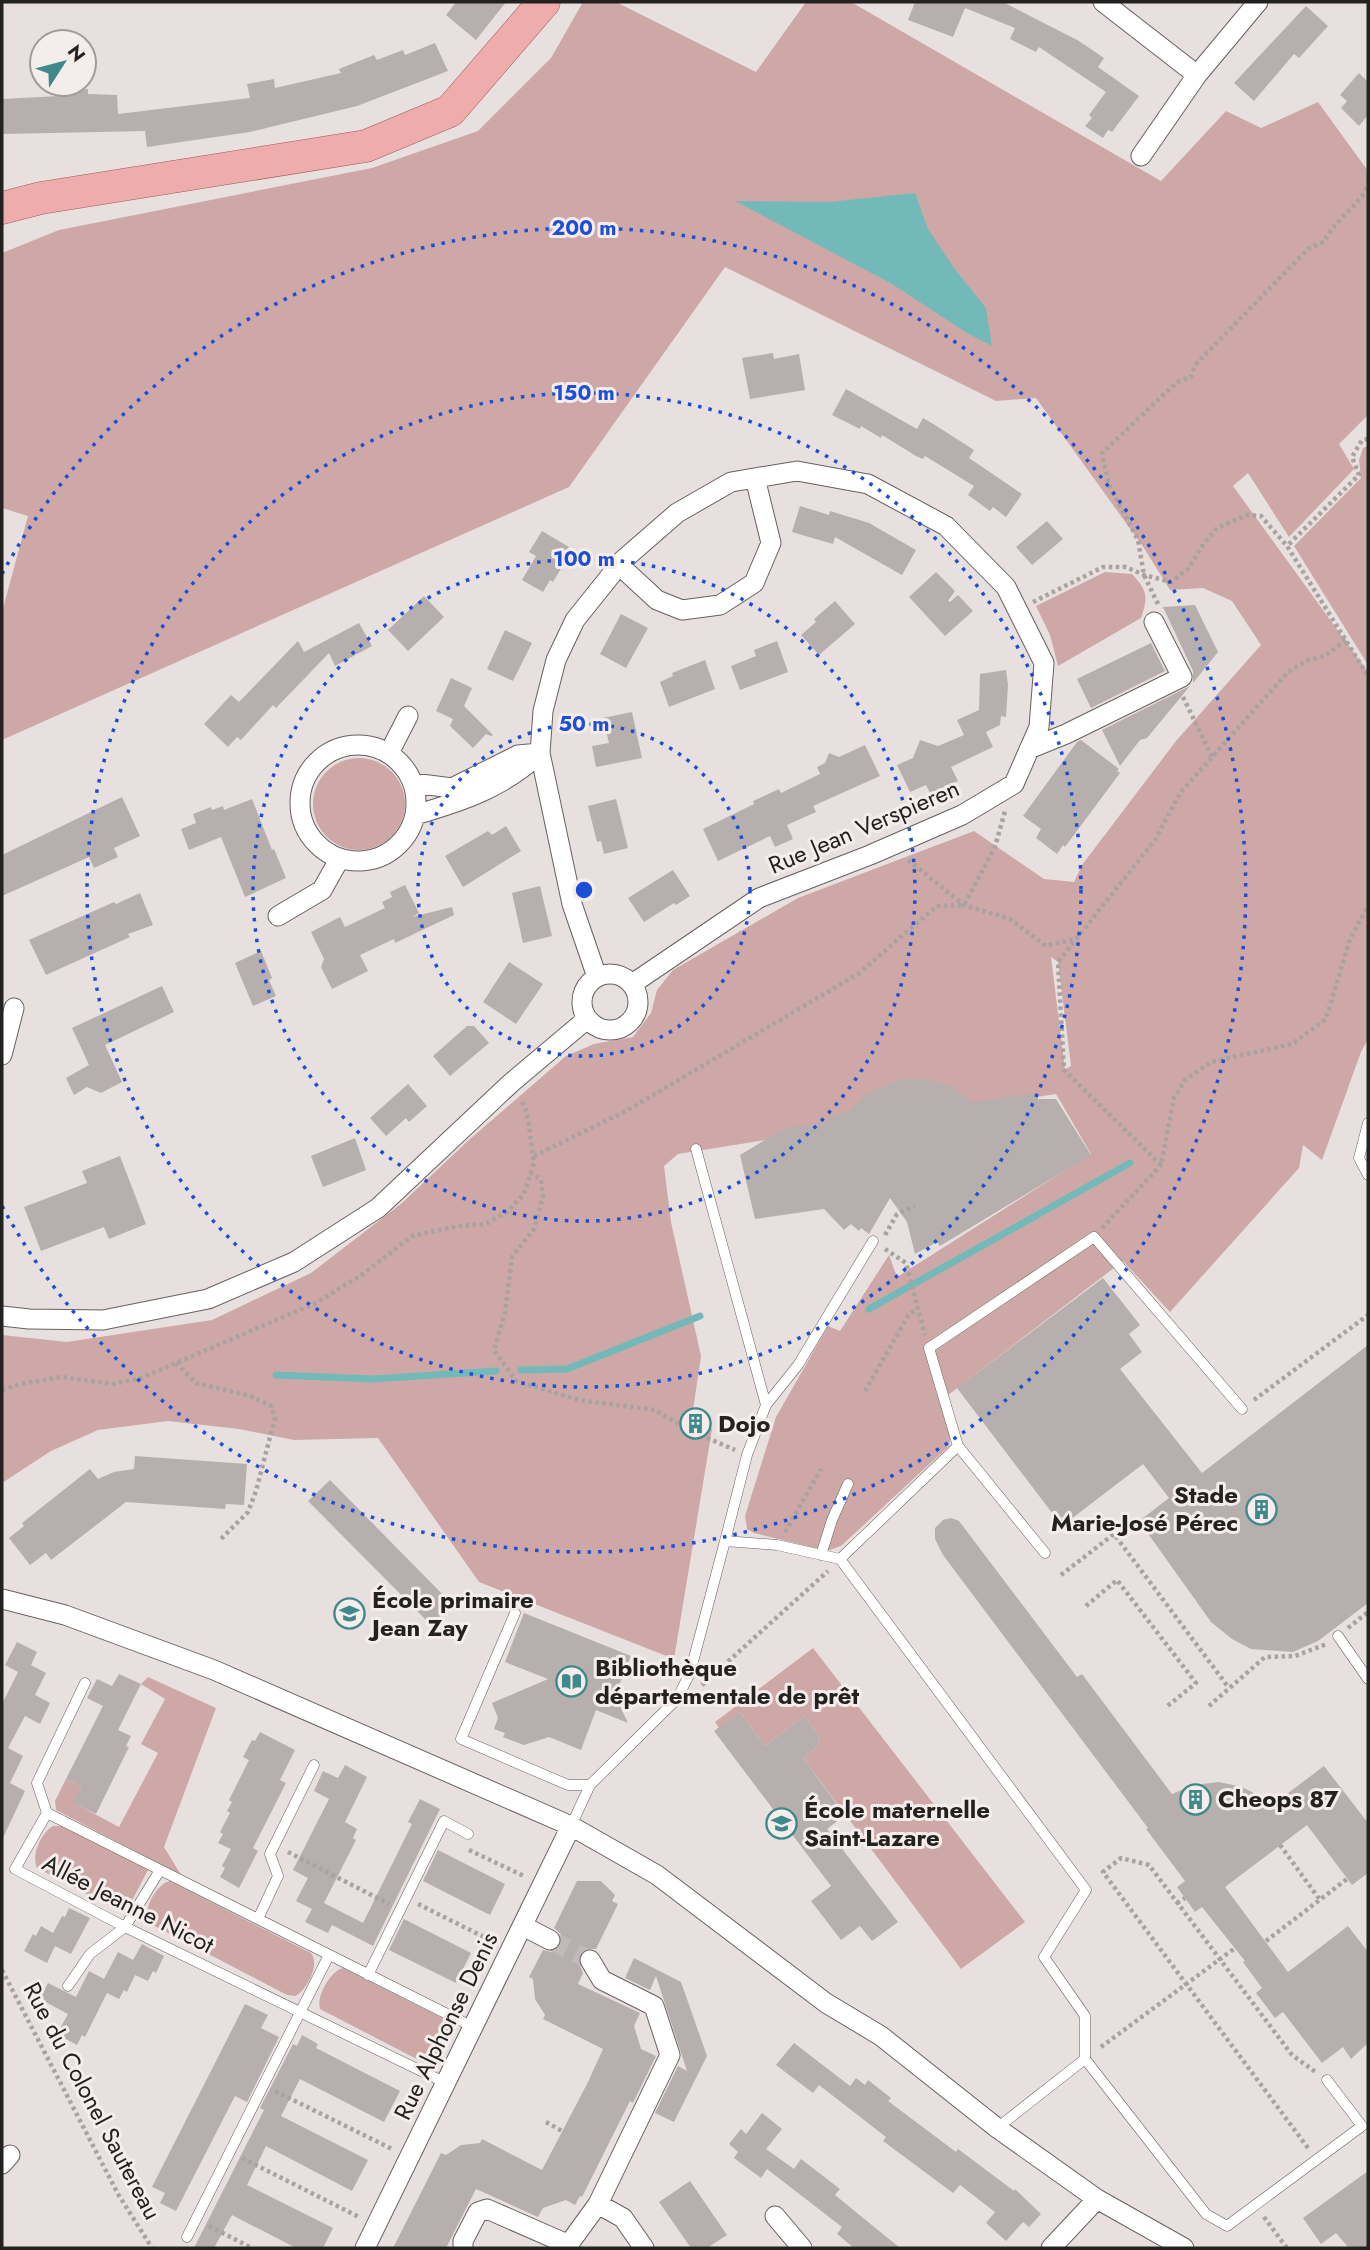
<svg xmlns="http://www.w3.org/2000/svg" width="1370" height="2250" font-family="Jost,sans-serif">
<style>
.green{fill:#cea8a7;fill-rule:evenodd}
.water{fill:#74b9ba}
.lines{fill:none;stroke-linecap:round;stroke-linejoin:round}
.stream{stroke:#74b9ba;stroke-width:7}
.building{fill:#b6afae}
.street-tunnel{stroke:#c1bab9;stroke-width:19;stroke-dasharray:19 10;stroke-linecap:butt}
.lane-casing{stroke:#676060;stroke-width:11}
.street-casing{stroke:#676060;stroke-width:21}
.primary-casing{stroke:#a15858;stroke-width:33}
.path{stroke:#a8a2a1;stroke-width:4.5;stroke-dasharray:3.5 3.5;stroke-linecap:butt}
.lane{stroke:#fff;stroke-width:10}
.street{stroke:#fff;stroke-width:19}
.primary{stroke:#efacad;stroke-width:32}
.ring{fill:none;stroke:#1d4ed8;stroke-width:3.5;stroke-dasharray:3.5 7}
.labels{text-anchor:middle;stroke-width:6;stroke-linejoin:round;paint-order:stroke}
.street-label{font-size:24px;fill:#242121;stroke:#f5edec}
.poi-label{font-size:24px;font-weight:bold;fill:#242121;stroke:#f5edec;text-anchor:start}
.centre{fill:#1d4ed8;stroke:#f5edec;stroke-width:3.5}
.ring-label{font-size:21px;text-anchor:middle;font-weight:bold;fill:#1d4ed8;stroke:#f5edec;stroke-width:6;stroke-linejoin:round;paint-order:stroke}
</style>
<rect width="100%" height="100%" fill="#e8e0df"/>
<path class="green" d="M583,2H616L756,72L806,2H851L1161,181L1226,111L1261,128L1318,102L1368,171V415L1339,444L1354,469L1289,537L1248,473L1233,486L1368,672V1039L1361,1052L1322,1160L1303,1145L1299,1168L1170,1312L1123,1261L939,1402L953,1423L949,1446L841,1546L827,1551L754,1533L747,1529L745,1516L776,1417L828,1326L840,1331L889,1255L897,1277L1091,1154L1056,1094L678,1154L664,1166L671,1222L701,1356L693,1410L712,1429L674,1659L479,1582L378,1438L294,1440L239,1429L168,1421L98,1430L51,1451L2,1483V1335L67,1342L212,1320L311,1273L402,1203L470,1139L566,1056L594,1044L633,1037L651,1013L657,990L673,970L798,898L974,831L1044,879L1074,882L1082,865L1176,741L1261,645L1232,601L1203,588L1170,590L1144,548L1036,398L996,401L725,267L569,487L2,740V612L28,516L2,508V253L59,230L372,168L478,131L551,58ZM1051,957L1058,962L1071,1066L1065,1069Z
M1368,446V665L1294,546L1361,478L1359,460L1363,448Z
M1105,572L1132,574C1148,591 1148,597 1141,618L1058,666L1050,635L1036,606Z
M313 804a46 46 0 1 1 92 0a46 46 0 1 1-92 0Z
M813,1648L1025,1922L961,1969L803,1758L817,1747L820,1738L804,1716L765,1746L740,1712L719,1728L715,1722Z
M148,1677L216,1708L164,1847L181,1875L56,1810L55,1801L66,1779L81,1786L74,1803L119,1827L158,1753L141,1744L165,1699L141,1684Z
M53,1826H61L148,1870L125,1914L37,1868C31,1855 41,1833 53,1826Z
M170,1881L311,1953C320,1965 308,1988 296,1996L287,1995L149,1923C142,1910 156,1884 170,1881Z
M343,1968L456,2025L434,2068L320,2009C316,1997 330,1971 343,1968Z"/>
<path class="water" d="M915,193L928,229L954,268L986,308L992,346L967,333L892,284L735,201L829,202Z"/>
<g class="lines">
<path class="stream" d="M869,1309L1130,1163
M521,1370L567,1369L700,1316
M276,1375L373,1379L496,1371"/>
</g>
<path class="building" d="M456,2H506L476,40L446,15Z
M915,2H1003L1079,41L1104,58L1098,67L1139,96L1112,132L1108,130L1103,138L1085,126L1092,118L1089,115L1106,92L1039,47L1036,52L1010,39L1015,28L965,8L953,37L908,20Z
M1306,6L1328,26L1299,58L1294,54L1254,101L1234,83Z
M435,43L448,71L357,106L250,132L147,147L145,131L2,134V99L59,96L58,91L88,89V94L117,95L118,114L250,98L247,84L274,79L275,88L341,73L339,69L374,55L377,60L403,50L405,55Z
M1359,73L1368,82V115L1359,126L1341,108L1347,101L1340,95Z
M773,353L774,359L799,354L805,390L750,399L742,358Z
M846,389L917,429L923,418L935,425L974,450L969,458L1022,494L1006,517L993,507L990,511L968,495L974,486L925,456L923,459L916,456L882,435L881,438L861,426L860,429L832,415Z
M800,506L829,515L830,511L869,523L916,550L902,575L835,537L833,544L792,532Z
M1047,521L1063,539L1032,565L1016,547Z
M542,531L569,547L561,560L565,562L553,582L550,580L543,592L522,580L536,556L529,552Z
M936,572L955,591L948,601L950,602L958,595L973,611L945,636L909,597Z
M424,596L444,617L408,651L388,630Z
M835,601L855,624L819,655L801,635L816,622L814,619Z
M1195,605L1218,652L1193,683V671L1163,607Z
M621,614L648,628L626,668L600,654Z
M359,623L372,646L335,666L329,653L276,708L273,705L241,740L237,737L228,747L204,724L231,695L239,702L298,641L304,652Z
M505,630L532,643L513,681L487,669Z
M777,641L788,672L740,690L731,666L756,656L754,650Z
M1151,643L1165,671L1091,708L1077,679Z
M705,660L715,689L669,707L660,682L673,676L672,673Z
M1006,670L1008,685L1006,717L1001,716L1000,725L986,732L993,747L951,767L958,781L930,793L926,785L910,792L897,765L913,758L920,740L938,746L964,735L957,720L979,710L980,674Z
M451,678L472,688L464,706L493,735L491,736L486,734L473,748L450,726L453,719L436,711Z
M1190,686L1147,738L1140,740L1120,766L1102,730Z
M632,712L642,758L596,767L592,746L609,743L603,718Z
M1081,740L1119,769L1117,771L1120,773L1065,847L1063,845L1057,854L1036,838L1041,829L1023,816L1077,742Z
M865,745L880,776L813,806L816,812L787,825L793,839L775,847L770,836L718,861L703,829L754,804L753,801L764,796L779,789L781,793L820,774L817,767L825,763L829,753L839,757Z
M122,797L140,836L114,848L118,857L94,868L89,857L2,896V855Z
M252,799L272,850L274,849L286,878L245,897L221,837L189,850L181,829L196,823L193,814L211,807L212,810L223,806L224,810Z
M616,799L628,848L604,854L601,841L597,842L588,806Z
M506,826L521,851L463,887L445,856L488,831L492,835Z
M673,870L690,896L676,905L674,903L644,922L628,898Z
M405,885L419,913L412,917L452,907L454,915L395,943L394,939L360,955L368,971L332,989L321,967L324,959L311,932L340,917L345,927L385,908L382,902L392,897L390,892Z
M540,886L552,936L523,943L512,893Z
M140,893L153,925L128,934L130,937L46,975L29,940L114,902L116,904Z
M261,951L272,978L269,980L276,996L253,1006L235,963Z
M509,962L543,984L516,1024L483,1002Z
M162,986L174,1012L105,1045L122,1082L101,1093L87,1087L74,1095L66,1078L89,1065L72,1028Z
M467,1026H474L489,1043L450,1076L433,1056Z
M903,1079L928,1080L940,1083L952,1087L972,1102L1037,1093L1038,1099H1056L1091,1155L940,1246L937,1242L915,1254L907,1222L890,1198L869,1234L861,1228L859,1231L851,1224L844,1230L824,1209L755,1219L740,1155L785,1128L829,1122L828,1116L848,1112L868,1093Z
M408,1084L427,1106L409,1122L406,1118L386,1136L370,1118Z
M355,1138L366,1170L323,1187L311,1156Z
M120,1156L146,1224L109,1239L104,1227L41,1251L24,1207L87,1183L82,1171Z
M1103,1278L1140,1325L1129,1334L1142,1352L1120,1369L1202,1473L1368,1345V1603L1318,1641L1293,1652L1251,1649L1232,1639L1211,1622L1139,1521L1169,1498L1143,1464L1062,1526L957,1388Z
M135,1456L247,1464L244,1505L226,1504L225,1509L126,1502L51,1560L46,1553L30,1565L9,1538L24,1526L22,1523L90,1469L98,1479L114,1472L134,1469Z
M330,1480L452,1604L431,1625L308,1501Z
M951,1518L959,1521L1077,1677L1082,1674L1172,1794L1194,1785L1219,1782L1242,1787L1256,1794L1271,1806L1324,1766L1368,1823V1873L1352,1885L1307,1825L1225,1887L1288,1972L1348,1926L1368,1952V2043L1351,2059L1343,2047L1322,2063L1283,2012L1275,2018L1256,1993L1262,1988L1243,1962L1245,1961L1202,1907L1195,1912L1177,1887L1185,1881L1146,1829L1148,1828L943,1555L935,1539V1528L943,1520Z
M524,1613L631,1656L615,1695L628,1723L596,1710L581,1750L549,1737L524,1745L503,1737L505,1733L494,1729L498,1718L492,1703L548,1679L505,1662Z
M17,1642L37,1652L31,1665L46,1673L35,1695L50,1703L40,1724L25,1716L8,1748L23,1756L10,1783L25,1791L2,1840V1704L18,1672L5,1665Z
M119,1674L141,1684L118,1730L131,1736L126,1746L129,1747L96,1814L73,1803L81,1786L66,1779L103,1706L87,1698L97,1679L112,1686Z
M740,1712L765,1746L804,1716L820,1738L817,1747L803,1758L845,1815L827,1829L898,1922L872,1941L860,1926L841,1940L811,1901L831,1886L714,1731Z
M260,1732L295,1750L280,1780L286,1783L253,1848L258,1851L239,1888L220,1877L225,1868L222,1866L231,1849L218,1843L223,1834L220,1832L230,1813L227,1811L232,1802L229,1800L249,1760L243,1757L252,1740L255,1741Z
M345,1765L367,1777L345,1822L357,1829L353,1838L356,1840L324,1903L363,1923L412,1824L408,1822L420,1799L440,1809L373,1946L332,1925L328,1933L305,1922L312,1909L296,1901L308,1878L293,1870L329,1799L314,1791L323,1771L338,1778Z
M438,1850L505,1884L490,1915L423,1881Z
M577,1881H601L615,1895L612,1901L618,1904L596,1949H584L579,1955L578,1961L583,1973L578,1984L640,2013L634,2026L641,2049L656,2056L633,2103L630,2101L582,2197L580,2196L575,2205L566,2200L543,2208L538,2217L476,2189L446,2248H393L441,2153L446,2155L461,2145L480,2143L482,2139L542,2170L588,2082L603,2049L543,2019L545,2015L535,1999L533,1979L529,1977L543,1950L551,1952L561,1945V1934L554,1928Z
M69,1908L90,1918L71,1954L55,1946L47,1963L24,1951L33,1934L36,1936L41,1926L53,1933L62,1916L65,1917Z
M404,1919L471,1953L456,1983L389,1950Z
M142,1944L164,1956L156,1973L153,1971L148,1981L135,1975L127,1992L124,1990L119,1999L107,1993L85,2037L82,2035L77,2045L57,2034L68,2014L40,1999L48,1983L76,1997L89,1971L104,1979L118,1952L133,1960Z
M634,1958L681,1982L707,2056L674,2122L655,2113L678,2066L687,2071L656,1976L650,1990L625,1978Z
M245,2004L268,2015L261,2028L279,2037L247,2102L235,2096L176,2211L160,2203L165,2193L152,2187Z
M302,2035L318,2044L316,2048L400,2091L384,2122L300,2079L281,2116L368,2160L352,2191L266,2146L247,2185L333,2228L323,2248H296L232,2215L214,2248H194L264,2110L260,2108L293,2044L297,2046Z
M794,2043L850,2086L856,2078L865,2085L868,2080L891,2098L888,2101L956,2152L958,2149L1014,2191L1015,2189L1041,2214L1029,2227L1023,2222L1006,2241L986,2223L995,2212L960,2185L953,2193L883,2141L886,2137L819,2085L813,2093L776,2065Z
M762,2113L782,2129L766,2149L794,2169L801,2159L840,2189L835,2195L900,2248H854L837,2234L842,2227L767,2169L761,2178L734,2158L738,2152L729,2144L741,2129L746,2134Z
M1368,2171V2248H1349L1336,2233L1321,2244L1303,2218Z
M690,2181L727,2235L707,2248H691L659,2202Z"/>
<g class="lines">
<path class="street-tunnel" d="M550,1940L590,1960"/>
<defs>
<path id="lane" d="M1368,1123L1359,1158L1368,1175
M696,1149L766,1405
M725,1541L747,1455L766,1405L798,1365L873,1241
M1045,1553L958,1446L929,1348L1094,1237L1242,1409
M821,1555L832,1520L848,1484
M840,1559L958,1446
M515,1613L461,1739L568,1785H590
M1338,1636L1368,1679
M47,1813L37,1783L85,1683
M571,1826L590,1785L677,1699L690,1673L725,1541L777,1545L840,1559L1086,1890L1044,1957L1085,2016V2059L1206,2214L1227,2226L1362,2126L1327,2080
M258,1919L278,1876L270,1854L314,1765
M368,1975L444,1821L468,1834
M68,1986L90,1954L125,1927L160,1870
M446,2083L125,1927L15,1869L47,1813L473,2027
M997,2128L1085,2059
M187,2237L329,1955"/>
<path id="street" d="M1103,2L1197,75
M1141,156L1197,75L1258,2
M619,565L657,600L682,610L720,605L754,583L771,543L755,478
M300 803a58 58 0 1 1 116 0a58 58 0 1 1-116 0Z
M1029,749L1066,734L1182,677L1154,622
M389,753L408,716
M413,783L452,788L518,755L540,753
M415,815C463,801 503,788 540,753
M278,916L322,890L340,858
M582 1002a28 28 0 1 1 56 0a28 28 0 1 1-56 0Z
M597,977L572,904L540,753L543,711L556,660L575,620L623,560L677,513L731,482L797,471L868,484L946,526L1006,587L1044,663L1039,727L1014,784L962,815L870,855L759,898L632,984
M2,1055L14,1008
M2,1316L29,1319L103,1320L208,1299L294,1262L378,1208L511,1083L587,1019
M2,1599L65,1615L214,1670L571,1826L657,1875L826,2003L881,2036L997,2128L1097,2199L1184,2248
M523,1926L550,1940
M2,2164L10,2155
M598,2204L623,2218L644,2248
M775,2216L802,2248
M365,2248L571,1826
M463,2248V2241L478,2212L487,2209L567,2244
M566,2248L598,2204L670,2055L654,2006L602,1980L590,1960
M1051,2248L1097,2199"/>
<path id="primary" d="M2,208L41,198L366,146L450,111L544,2"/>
</defs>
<use href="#lane" class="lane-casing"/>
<use href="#street" class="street-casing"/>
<use href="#primary" class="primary-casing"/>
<path class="path" d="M1368,439L1362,440L1352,457L1359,475L1287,546L1368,676
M1033,602L1103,567H1126L1144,575L1171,582L1188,569L1204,543L1217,528L1247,515L1261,516L1287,546
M1158,604L1144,575L1138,540L1109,485L1102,453L1177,382L1191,377L1195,365L1308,249L1324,242C1334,220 1357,208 1368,186
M1346,640L1325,656L1308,660L1288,672L1180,793L1155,840L1058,962L1064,1070L1161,1165L1174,1098L1185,1080L1211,1062L1292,1044L1326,1019L1350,939L1368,906
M1183,697L1212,757
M908,860L964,905L1010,919L1046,946L1075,939
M534,1156L626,1111L858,974L937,906L964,905L995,847L1005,811
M530,1172L541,1180L543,1197L534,1229L512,1257L505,1313L494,1350L516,1381L579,1400L655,1410L691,1431L735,1450
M1102,1228L1161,1165
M885,1235L897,1214L915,1206
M885,1249L906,1263L925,1335
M176,1363L196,1383L250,1396L271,1406L275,1418L256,1491L248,1512L221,1539
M2,1390L20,1384L61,1377L114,1384L141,1378L316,1303L363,1274L412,1236L458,1226L486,1224L507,1212L524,1194L534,1163L527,1112L521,1100
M865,1391L908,1316L916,1309
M1254,1400L1368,1315
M785,1532L821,1469
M1061,1575L1114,1534L1229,1688
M1086,1606L1117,1580L1196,1683L1165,1708
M1348,1628L1368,1612
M702,1685L828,1571
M1209,1706L1265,1657L1295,1656L1327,1644
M1280,1845L1320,1900
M469,1850L524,1876
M288,1852L389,1904
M1177,1903L1185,1898
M418,1904L494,1942
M1266,1941L1347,1879
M2,1970L118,2194L152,2248
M1101,2047L1235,1948
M275,2091L392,2149
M546,2122L562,2131
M1308,2148L1103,1872L1121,1858L1149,1865L1292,2055L1317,2073
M242,2158L359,2217
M1264,2217L1287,2248
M209,2226L252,2248"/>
<use href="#lane" class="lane"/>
<use href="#street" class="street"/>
<use href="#primary" class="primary"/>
</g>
<g class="ring">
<circle cx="584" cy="890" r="166"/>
<circle cx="584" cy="890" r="331"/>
<circle cx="584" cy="890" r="497"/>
<path d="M2 574A662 662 0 1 1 2 1206"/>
</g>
<defs>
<symbol id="building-ring" viewBox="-11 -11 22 22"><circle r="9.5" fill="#f5edec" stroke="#40898a" stroke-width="1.5"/><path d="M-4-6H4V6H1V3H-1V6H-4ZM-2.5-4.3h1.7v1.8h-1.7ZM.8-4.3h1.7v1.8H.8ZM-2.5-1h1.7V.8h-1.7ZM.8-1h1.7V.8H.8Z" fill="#40898a"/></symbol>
<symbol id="school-ring" viewBox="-11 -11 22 22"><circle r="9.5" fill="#f5edec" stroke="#40898a" stroke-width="1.5"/><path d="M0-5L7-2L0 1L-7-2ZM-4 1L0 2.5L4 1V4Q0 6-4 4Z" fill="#40898a"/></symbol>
<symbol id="library-ring" viewBox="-11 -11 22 22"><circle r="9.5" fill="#f5edec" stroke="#40898a" stroke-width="1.5"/><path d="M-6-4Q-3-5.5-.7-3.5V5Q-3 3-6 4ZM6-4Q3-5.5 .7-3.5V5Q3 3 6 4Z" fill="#40898a"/></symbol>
</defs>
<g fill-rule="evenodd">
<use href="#building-ring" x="678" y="1406" width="35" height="35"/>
<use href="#building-ring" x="1244" y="1492" width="35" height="35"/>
<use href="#school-ring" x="332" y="1596" width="35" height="35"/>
<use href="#library-ring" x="554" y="1664" width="35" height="35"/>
<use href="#building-ring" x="1178" y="1782" width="35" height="35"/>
<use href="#school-ring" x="764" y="1806" width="35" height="35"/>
</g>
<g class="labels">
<g class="street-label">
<text transform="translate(864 827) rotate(-23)" y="8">Rue Jean Verspieren</text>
<text transform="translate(128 1904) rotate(27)" y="8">Allée Jeanne Nicot</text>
<text transform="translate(446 2026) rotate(-64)" y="8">Rue Alphonse Denis</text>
<text transform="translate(92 2101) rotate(62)" y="8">Rue du Colonel Sautereau</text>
</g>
<g class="poi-label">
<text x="718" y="1432">Dojo</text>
<text x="1238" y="1503" text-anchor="end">Stade<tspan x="1238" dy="28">Marie-José Pérec</tspan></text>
<text x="372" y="1608">École primaire<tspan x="372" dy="28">Jean Zay</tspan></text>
<text x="595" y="1676">Bibliothèque<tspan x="595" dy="28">départementale de prêt</tspan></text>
<text x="1218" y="1807">Cheops 87</text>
<text x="804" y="1818">École maternelle<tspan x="804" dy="28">Saint-Lazare</tspan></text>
</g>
</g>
<circle cx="584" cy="890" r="10" class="centre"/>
<g class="ring-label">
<text x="584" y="235">200 m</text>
<text x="584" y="400">150 m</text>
<text x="584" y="566">100 m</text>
<text x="584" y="731">50 m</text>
</g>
<rect width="1370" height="2250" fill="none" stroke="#242121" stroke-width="7"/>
<g transform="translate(63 63) rotate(54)"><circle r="33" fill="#f5edec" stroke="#a19b9b" stroke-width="2"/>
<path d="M0-5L12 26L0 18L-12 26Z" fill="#40898a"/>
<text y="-10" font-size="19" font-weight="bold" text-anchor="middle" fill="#242121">N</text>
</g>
</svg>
